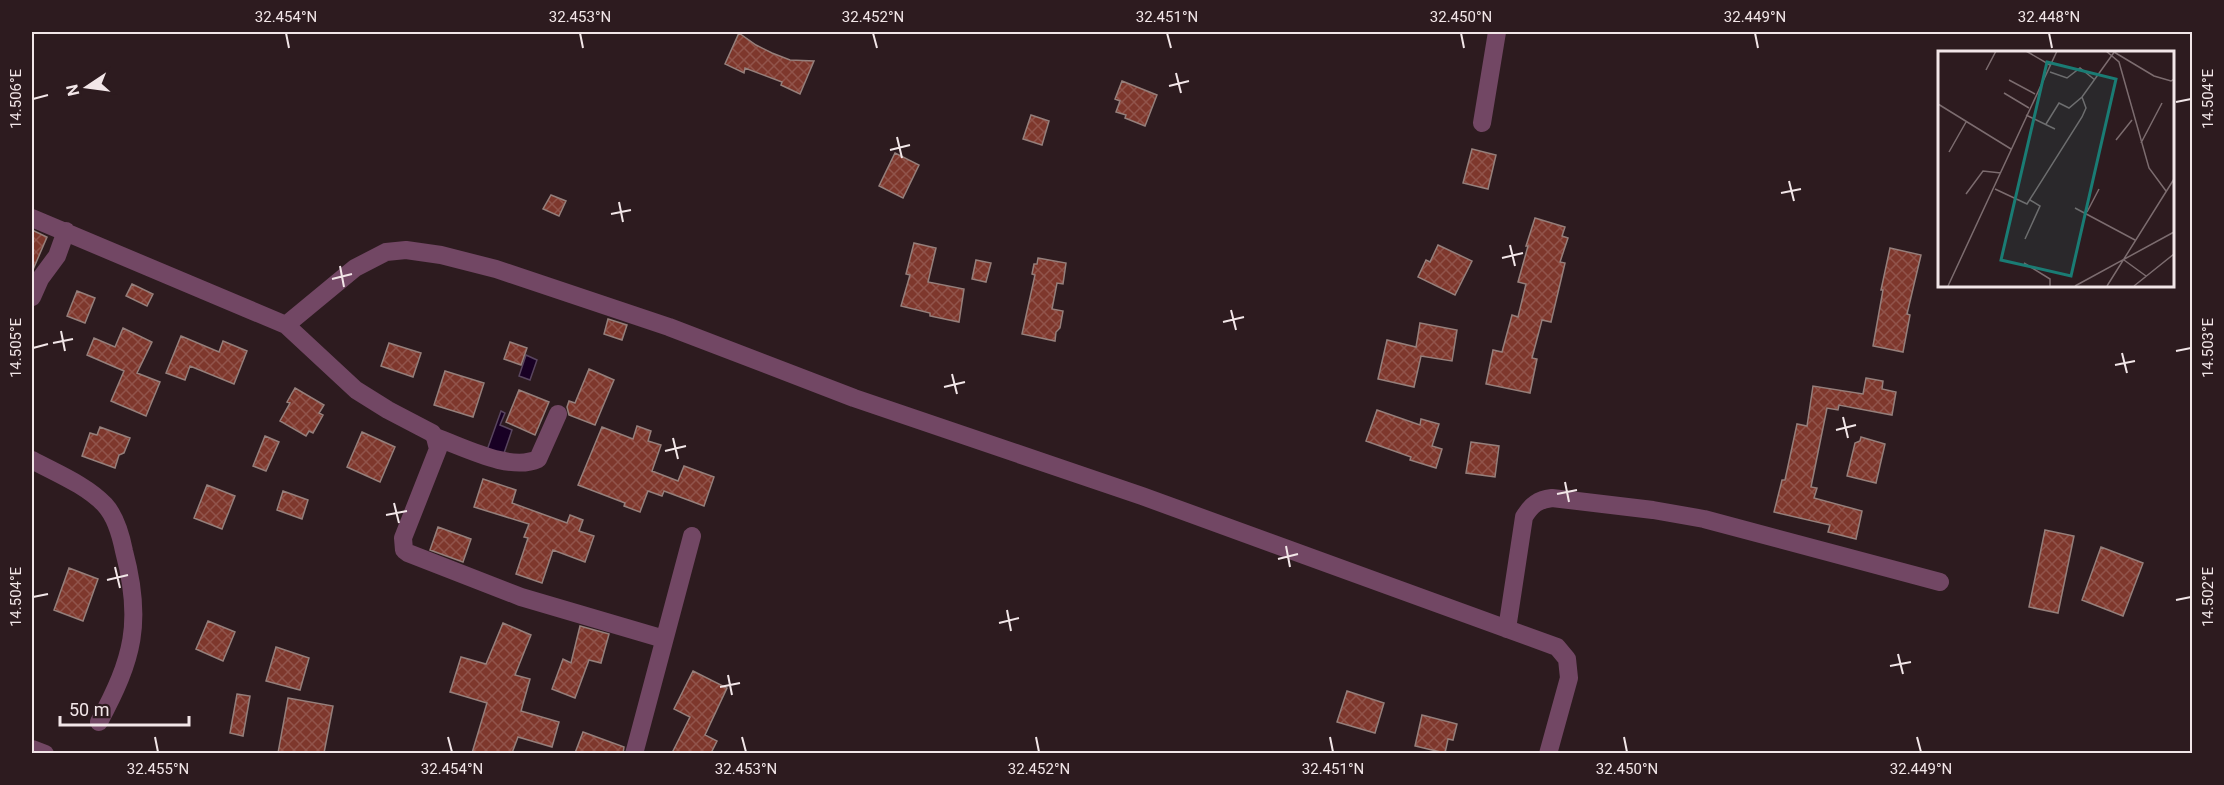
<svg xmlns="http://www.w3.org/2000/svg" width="2224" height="785" font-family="Roboto,sans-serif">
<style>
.water{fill:#180024;stroke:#59455f;stroke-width:1.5}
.building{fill:url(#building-cross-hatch);stroke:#957f7b;stroke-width:1.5}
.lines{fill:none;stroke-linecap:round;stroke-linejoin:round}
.minor{stroke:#724764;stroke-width:18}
.tertiary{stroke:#724764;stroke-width:18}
.ticks{fill:none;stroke:#f2e6e8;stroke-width:2}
.inset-road{fill:none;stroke:#7c6c6f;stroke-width:1.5}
.view{fill:#1a7c74;fill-opacity:0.15;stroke:#1a7c74;stroke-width:3}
.inset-edge{fill:none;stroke:#f2e6e8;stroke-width:3}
.neatline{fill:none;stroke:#f2e6e8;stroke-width:2}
.ticks-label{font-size:15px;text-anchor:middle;fill:#f2e6e8}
</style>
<defs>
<pattern id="building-cross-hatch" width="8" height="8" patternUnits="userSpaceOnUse" patternTransform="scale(1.5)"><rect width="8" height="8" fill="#7e372c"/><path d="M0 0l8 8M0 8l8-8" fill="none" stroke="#91544b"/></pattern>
</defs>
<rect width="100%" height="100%" fill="#2d1b1f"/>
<path class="water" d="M526,355L537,360L530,380L519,376Z
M501,411L505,413L500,425L512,430L502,459L486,453Z"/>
<path class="building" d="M739,33L756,45L772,53L790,60L814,61L800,94L781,85L782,82L745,68L744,73L725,64Z
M1122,81L1157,95L1145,126L1125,118L1126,115L1116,112L1120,101L1115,99Z
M1031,115L1049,121L1042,145L1023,139Z
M1472,149L1496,155L1488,189L1463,183Z
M895,153L919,165L903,198L879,186Z
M551,195L566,201L559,216L543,209Z
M1535,218L1565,227L1562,236L1568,238L1560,262L1565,263L1551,322L1542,320L1532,358L1537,359L1530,393L1486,384L1493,350L1502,352L1512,315L1518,317L1526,284L1518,282L1528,246H1526Z
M32,230L47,237L32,272Z
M914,243L936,248L928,282L964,289L959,322L930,316V313L901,306L910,275L906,274Z
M1438,245L1472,261L1455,295L1418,277L1426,260L1430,262Z
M1890,248L1921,255L1907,314L1910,315L1903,352L1873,346L1883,290H1881Z
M1038,258L1066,263L1063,284L1057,283L1052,309L1063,311L1060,328L1056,332L1055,341L1022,334L1035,275L1032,274L1034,264H1037Z
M976,260L991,263L986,282L972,279Z
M132,284L153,294L147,306L126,296Z
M77,291L95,298L85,323L67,316Z
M608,319L627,325L622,340L604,334Z
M1420,323L1457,330L1452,361L1421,356L1414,387L1378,379L1387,340L1416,347Z
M123,328L152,342L137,373L160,382L146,416L111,401L124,371L87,355L94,338L115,347Z
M181,336L219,352L223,341L247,351L234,384L190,366L185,380L166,373Z
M510,342L527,348L521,365L504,359Z
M389,343L421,353L413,377L381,366Z
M589,369L614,380L595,425L569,415L567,407L569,401L575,403Z
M445,371L484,383L473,417L434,405Z
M1866,378L1883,381L1882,389L1896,392L1892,415L1839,405L1838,410L1827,408L1811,487L1817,488L1814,498L1862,511L1856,539L1828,532L1830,525L1774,512L1782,480H1785L1797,424L1807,426L1813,386L1863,394Z
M295,388L324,405L319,413L323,415L313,433L309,431L306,436L280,421L290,403L287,402Z
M519,390L549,402L535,435L506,422Z
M1377,410L1420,425L1421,419L1439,424L1432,446L1442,449L1436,468L1410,460L1411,457L1366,441Z
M637,426L651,431L648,441L661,445L652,471L678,481L684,466L714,477L704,506L664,491L662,496L648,491L640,512L624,506L625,503L578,485L602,427L633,439Z
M100,427L130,438L124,453L119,455L115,468L82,456L90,433L97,435Z
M362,432L395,447L380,482L347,467Z
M265,436L279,442L266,471L253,466Z
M1861,437L1885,444L1876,483L1847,476L1855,443L1860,441Z
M1471,442L1499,446L1495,477L1466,473Z
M483,479L516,490L512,503L567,523L570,515L583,520L579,531L594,536L585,562L553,550L542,583L516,574L528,538L524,537L529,524L474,507Z
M207,485L235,496L222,529L194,518Z
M283,491L308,500L302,519L277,510Z
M438,527L471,539L463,562L430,550Z
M2045,530L2074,536L2058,613L2029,607Z
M2101,547L2143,563L2123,616L2082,600Z
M69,568L98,579L83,621L54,610Z
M208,621L235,632L223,661L196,649Z
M503,623L531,635L515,675L530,679L521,711L559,722L552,747L518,737L512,753H472L487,703L450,692L461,657L486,664Z
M580,626L609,634L601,663L589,660L575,698L552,689L563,659L571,663Z
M276,647L309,658L300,690L266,681Z
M693,671L727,688L705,735L717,741L711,753H672L690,717L674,709Z
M1347,691L1384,703L1375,733L1337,722Z
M237,694L250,696L243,736L230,733Z
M288,698L333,706L324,753H278Z
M1422,715L1457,724L1453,740L1448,739L1445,753L1415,746Z
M583,732L624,747L623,753H575Z"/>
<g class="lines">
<path class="minor" d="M1482,123L1497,32
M32,218L286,325L356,390L388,410L432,433L435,437L438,449L403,538L404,550L408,553L521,597L664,639
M32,297L40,279L57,256L66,231
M286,325L355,268L386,252L406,250L441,255L496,269L669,327L854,398L1142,496L1557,647L1567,659L1569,678L1548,754
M435,437C464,447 510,472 538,459L558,414
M32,460C56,473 86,485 105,505C116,517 121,536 124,551C143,622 133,659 99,722
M1507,629L1524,517C1532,504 1538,500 1552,498L1653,510L1704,519L1940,582
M634,754L692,536"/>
<path class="tertiary" d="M32,749L45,754"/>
</g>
<path class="ticks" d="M286,33L289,48M580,33L583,48M873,33L877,48M1167,33L1171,48M1461,33L1464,48M1755,33L1758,48M2049,33L2052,48M1176,73L1181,93M1169,86L1189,81M33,99L48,95M2176,102L2191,99M897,137L902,158M890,150L910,145M1789,181L1794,201M1781,193L1801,189M619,202L623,222M611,214L631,210M1510,245L1515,266M1502,258L1523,253M340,266L344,287M332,279L352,274M1231,310L1236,330M1223,322L1244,317M61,331L65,351M53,343L73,339M33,348L48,344M2176,351L2191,348M2122,353L2127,373M2115,365L2135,361M952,374L957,394M944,387L965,382M1843,417L1848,438M1836,430L1856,425M673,438L678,459M665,451L686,446M1565,482L1569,502M1557,494L1577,490M394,503L399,523M386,515L407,511M1286,546L1290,567M1278,559L1298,554M115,567L120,588M107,580L128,575M33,597L48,594M2176,600L2191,597M1007,610L1011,631M999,623L1019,618M1898,654L1903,674M1890,666L1911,662M728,675L732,695M720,687L740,683M155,737L158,752M448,737L452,752M742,737L746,752M1036,737L1039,752M1330,737L1333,752M1624,737L1627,752M1917,737L1921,752"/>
<g transform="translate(1938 51)">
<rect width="236" height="236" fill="#2d1b1f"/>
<path class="inset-road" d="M88,0L112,14M168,0L181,11L211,117L228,140M176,1L216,25L233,30L236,28M48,19L58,0M112,21L129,27L142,17L157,29M71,29L97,43M66,42L91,57M0,53L73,98M88,64L117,78M108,73L121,52L131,57L144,46L177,0M178,89L194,69M203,92L224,52M11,101L28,71M57,138L89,153L144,66L148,57L144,46M28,143L45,120L63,122M137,157L197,189M149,161L161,138M87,188L102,155L92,149M186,209L208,225M86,212L112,228V235M10,235L119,0M137,235L236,181M169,235L236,128M196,235L236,203"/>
<path class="view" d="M109,11L178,28L133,225L63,209Z"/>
<rect width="236" height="236" class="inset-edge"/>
</g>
<rect width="2224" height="785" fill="none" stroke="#2d1b1f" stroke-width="66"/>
<g transform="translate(87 87) rotate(257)" stroke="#2d1b1f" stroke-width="4.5" paint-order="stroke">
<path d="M0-4.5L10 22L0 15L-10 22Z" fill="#f2e6e8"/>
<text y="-9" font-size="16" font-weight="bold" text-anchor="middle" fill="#f2e6e8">N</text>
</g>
<path d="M60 716v9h129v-9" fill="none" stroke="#f2e6e8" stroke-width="3"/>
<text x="69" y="716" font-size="18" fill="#f2e6e8" stroke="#2d1b1f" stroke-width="4.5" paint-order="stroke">50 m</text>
<rect x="33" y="33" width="2158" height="719" class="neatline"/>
<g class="ticks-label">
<text x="286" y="22">32.454°N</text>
<text x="580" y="22">32.453°N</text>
<text x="873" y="22">32.452°N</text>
<text x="1167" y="22">32.451°N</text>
<text x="1461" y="22">32.450°N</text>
<text x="1755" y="22">32.449°N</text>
<text x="2049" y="22">32.448°N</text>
<text transform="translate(16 99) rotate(-90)" y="5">14.506°E</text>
<text transform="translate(2208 99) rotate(-90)" y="5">14.504°E</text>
<text transform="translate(16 348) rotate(-90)" y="5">14.505°E</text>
<text transform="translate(2208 348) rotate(-90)" y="5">14.503°E</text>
<text transform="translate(16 597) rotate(-90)" y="5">14.504°E</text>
<text transform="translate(2208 597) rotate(-90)" y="5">14.502°E</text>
<text x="158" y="774">32.455°N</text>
<text x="452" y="774">32.454°N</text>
<text x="746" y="774">32.453°N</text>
<text x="1039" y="774">32.452°N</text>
<text x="1333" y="774">32.451°N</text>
<text x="1627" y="774">32.450°N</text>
<text x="1921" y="774">32.449°N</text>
</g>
</svg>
